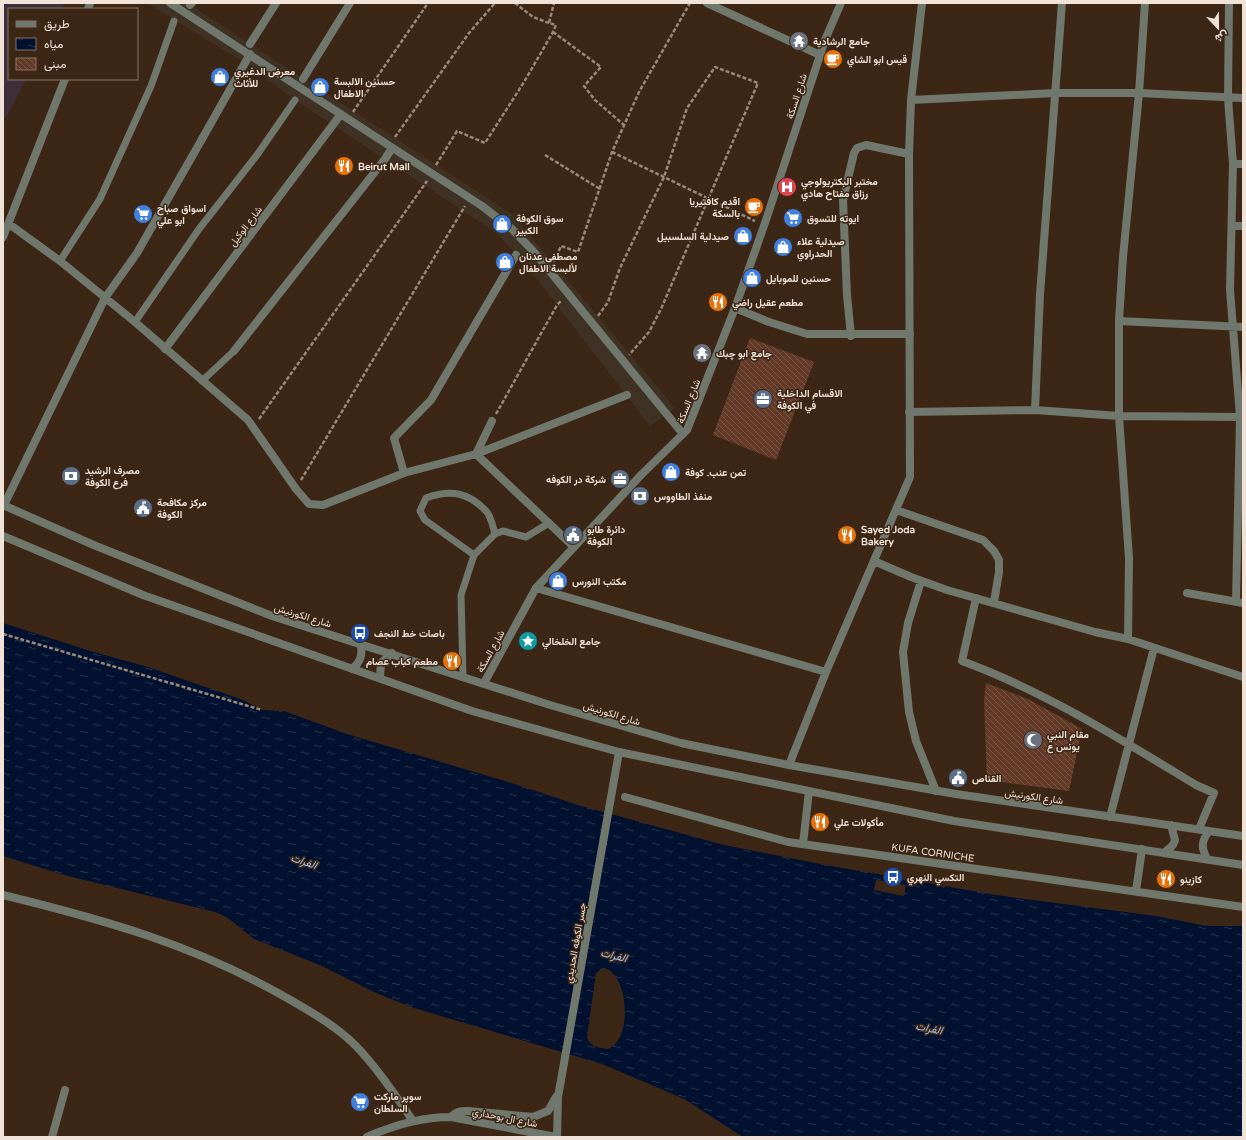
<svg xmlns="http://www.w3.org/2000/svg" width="1246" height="1140" font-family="'Varela Round',Vazirmatn,sans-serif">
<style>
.commercial{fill:#3f3124}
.medical{fill:#3e2e3a}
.water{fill:url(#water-ripples);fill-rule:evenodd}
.pier{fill:#3c2716}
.building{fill:url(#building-back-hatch)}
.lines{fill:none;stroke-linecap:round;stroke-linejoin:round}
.path{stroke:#9a887b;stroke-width:2.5;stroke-dasharray:4 2;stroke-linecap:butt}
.service{stroke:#70786d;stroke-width:7}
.pedestrian{stroke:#70786d;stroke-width:8}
.minor{stroke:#70786d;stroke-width:8}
.tertiary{stroke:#70786d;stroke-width:8}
.labels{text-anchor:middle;stroke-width:3;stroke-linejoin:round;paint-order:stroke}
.poi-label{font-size:10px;font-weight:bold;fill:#f1e2d8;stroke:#3c2716;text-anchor:start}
.street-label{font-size:10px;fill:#f1e2d8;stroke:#3c2716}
.water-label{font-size:11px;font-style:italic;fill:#a6c2f3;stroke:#3c2716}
</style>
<defs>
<pattern id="water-ripples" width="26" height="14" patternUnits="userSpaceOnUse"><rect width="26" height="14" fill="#02112f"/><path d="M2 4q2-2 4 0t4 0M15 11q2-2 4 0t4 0" fill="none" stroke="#27334c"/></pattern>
<pattern id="building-back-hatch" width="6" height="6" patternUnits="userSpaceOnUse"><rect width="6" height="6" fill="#633a27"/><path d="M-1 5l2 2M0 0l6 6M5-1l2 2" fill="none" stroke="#7a5646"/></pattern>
</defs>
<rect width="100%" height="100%" fill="#3c2716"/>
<path class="commercial" d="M147,3H187L512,214L675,408L650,426L540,283L498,234L295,100L245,63Z"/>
<path class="medical" d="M3,3H65L62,9H9V79H26L6,118L3,116Z"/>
<path class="water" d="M3,623L97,653L145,666L243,700L262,710L284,711L347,734L515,784L578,805L724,845L826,865L996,895L1156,916L1207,926H1243V1137H743L684,1099L661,1089L602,1064L414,1008L376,993L322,966L254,939L228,918L215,912L64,875L3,856ZM603,968C628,971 634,1039 608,1049C599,1048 590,1047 587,1037L596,973Z"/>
<path class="pier" d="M892,876L895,877L894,883L906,885L904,896L874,890L876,880L890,882Z"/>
<path class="building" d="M750,338L814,362L776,460L713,435Z
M986,683L1028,699L1082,729L1069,791L987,780L984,700Z"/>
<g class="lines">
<path class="path" d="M515,3L533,17L549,23
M553,32L601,67L584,86L595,100L624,125
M353,112L428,3
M395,137L469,33L495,3
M612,152L755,221
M545,155L600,189
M436,165L457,131L485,143L524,82L553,32L556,25L549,23L554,3
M554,262L561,246L578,252L612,152L639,92L690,3
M598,316L608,302L620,268L664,177L687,108L715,67L758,83L661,309L649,332L629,355
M496,414L557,305L562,300
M259,419L427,181
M301,480L465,206
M3,634L262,710"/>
<path class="service" d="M60,261L100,199L151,86L174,21
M135,322L199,229L257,155L295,100
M202,381L234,351
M474,555L425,520L420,511L426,498C450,489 468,492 486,511C491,516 493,527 495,534
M463,677L461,595L474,555L495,534L503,531L526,537L549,523"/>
<path class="pedestrian" d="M170,3L482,206L512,229L534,252L683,434
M202,139L250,54
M165,349L341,114
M234,351L385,159L392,148
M404,473L394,438L431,400L516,255
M625,797L788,842L1243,907
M803,844L809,791
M1136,891L1142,849"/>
<path class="minor" d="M1229,3L1228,98L1233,164L1230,290L1240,417L1236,601
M190,5L192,3
M88,9L90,3
M250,44L276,3
M303,79L350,3
M911,100L1055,93H1139L1243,98
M1233,164H1243
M9,224L60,261L135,322L248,420L296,489L309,504L323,505L404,473L476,454L627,395
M1232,226H1243
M3,237L65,79
M735,308L769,322L807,334H910
M1119,321L1243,327
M851,336L847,295L843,200L854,153L857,148L866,145L909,154
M1035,410L1040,294L1062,3
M909,412L1035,410L1119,416L1243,417
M492,421L476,454L574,547
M4,505L105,298L137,253L202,139
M896,510L983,540L994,551L999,560V572L994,602
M874,561L911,577L947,590L1095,632L1128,639L1243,677
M921,581L908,623L903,652L909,712L916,741L936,791
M536,588L826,672
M1187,593L1243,603
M976,598L962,661C1046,692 1120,739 1196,785L1214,793L1199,829
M1128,639L1129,558L1119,416V321L1123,257L1139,93L1145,3
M789,765L826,672L910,477L909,154L911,100L922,3
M1110,817L1154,648
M3,895C105,920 195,945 287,998C311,1012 336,1026 356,1046C378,1069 395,1095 413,1121
M52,1137L65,1090"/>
<path class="tertiary" d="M707,3L820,55
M3,505L96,546L272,616L550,705L681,743L789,765L956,794L1243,836
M3,536L143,595L472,711L619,752L954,821L1243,865
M352,669C362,661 362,654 361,643
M380,678L381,663L392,653
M484,683L536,588L641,475L687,430L735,308L766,220L825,40L841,3
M1164,853L1173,845L1175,840L1171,825
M1207,859C1201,847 1201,842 1209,831
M451,1117C456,1111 461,1111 468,1111L533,1117L548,1111L556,1097
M367,1137C394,1125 422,1117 451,1117L556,1137
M557,1137L558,1097L619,752"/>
</g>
<defs>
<symbol id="temple-disc" viewBox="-11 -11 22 22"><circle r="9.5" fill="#6b7280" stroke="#3c2716"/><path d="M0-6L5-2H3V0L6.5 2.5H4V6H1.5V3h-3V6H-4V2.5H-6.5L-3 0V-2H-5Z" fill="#fff"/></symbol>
<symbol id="cafe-disc" viewBox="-11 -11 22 22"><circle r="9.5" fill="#e8710a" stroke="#3c2716"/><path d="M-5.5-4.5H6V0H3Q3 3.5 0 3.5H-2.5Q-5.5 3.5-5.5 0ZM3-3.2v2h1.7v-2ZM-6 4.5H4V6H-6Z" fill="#fff"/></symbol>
<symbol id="shop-disc" viewBox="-11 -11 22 22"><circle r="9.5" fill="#3f7fe0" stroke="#3c2716"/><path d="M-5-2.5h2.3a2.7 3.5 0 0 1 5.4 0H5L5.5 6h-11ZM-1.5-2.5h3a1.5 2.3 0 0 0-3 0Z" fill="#fff"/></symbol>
<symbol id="restaurant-disc" viewBox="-11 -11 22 22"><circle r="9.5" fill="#e8710a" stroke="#3c2716"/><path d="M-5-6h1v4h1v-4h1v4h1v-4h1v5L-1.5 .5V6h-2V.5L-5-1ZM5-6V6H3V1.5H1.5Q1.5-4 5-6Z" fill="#fff"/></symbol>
<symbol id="hospital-disc" viewBox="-11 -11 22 22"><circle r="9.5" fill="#e0444e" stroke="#3c2716"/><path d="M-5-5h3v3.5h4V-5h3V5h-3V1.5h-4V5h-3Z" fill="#fff"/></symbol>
<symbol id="supermarket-disc" viewBox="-11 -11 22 22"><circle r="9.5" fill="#3f7fe0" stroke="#3c2716"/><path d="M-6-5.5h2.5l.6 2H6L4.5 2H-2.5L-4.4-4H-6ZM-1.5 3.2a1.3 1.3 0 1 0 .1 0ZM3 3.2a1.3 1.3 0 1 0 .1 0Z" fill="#fff"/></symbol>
<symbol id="office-disc" viewBox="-11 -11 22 22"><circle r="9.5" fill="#5c6f8a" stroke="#3c2716"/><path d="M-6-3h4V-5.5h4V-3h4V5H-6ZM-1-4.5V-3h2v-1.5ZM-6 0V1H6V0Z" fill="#fff"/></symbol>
<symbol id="bank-disc" viewBox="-11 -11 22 22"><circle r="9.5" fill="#5c6f8a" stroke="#3c2716"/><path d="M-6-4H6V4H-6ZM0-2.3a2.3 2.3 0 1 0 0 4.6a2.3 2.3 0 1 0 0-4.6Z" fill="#fff"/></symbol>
<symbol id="civic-disc" viewBox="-11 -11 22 22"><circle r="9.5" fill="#5c6f8a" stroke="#3c2716"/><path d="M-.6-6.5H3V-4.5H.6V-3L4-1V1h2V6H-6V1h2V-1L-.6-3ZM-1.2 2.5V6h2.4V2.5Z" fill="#fff"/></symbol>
<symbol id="bus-disc" viewBox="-11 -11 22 22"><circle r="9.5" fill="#1a4fb4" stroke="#3c2716"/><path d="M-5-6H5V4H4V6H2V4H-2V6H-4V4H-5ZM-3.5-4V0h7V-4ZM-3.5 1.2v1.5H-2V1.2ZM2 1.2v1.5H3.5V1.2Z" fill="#fff"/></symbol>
<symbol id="sight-disc" viewBox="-11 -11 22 22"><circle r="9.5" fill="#0f9aa8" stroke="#3c2716"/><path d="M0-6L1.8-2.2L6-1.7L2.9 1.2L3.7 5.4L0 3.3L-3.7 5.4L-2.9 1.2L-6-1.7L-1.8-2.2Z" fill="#fff"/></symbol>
<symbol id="mosque-disc" viewBox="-11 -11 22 22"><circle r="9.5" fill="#6b7280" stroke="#3c2716"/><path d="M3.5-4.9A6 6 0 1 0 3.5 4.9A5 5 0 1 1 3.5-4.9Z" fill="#fff"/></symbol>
</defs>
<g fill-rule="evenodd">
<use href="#temple-disc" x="788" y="30" width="22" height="22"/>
<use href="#cafe-disc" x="822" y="48" width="22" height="22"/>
<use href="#shop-disc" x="209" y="66" width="22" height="22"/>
<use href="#shop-disc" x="309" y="76" width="22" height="22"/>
<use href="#restaurant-disc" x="333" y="155" width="22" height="22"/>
<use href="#hospital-disc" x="776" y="176" width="22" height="22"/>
<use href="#cafe-disc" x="743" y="196" width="22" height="22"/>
<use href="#supermarket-disc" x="132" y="203" width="22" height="22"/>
<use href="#supermarket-disc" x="782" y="207" width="22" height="22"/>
<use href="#shop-disc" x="491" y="213" width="22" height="22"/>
<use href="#shop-disc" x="732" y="225" width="22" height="22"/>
<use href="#shop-disc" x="772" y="236" width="22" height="22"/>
<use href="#shop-disc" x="494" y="251" width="22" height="22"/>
<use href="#shop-disc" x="741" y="267" width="22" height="22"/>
<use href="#restaurant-disc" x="707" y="291" width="22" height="22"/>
<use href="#temple-disc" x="691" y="342" width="22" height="22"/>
<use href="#office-disc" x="752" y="388" width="22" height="22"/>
<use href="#shop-disc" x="660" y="461" width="22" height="22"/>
<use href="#bank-disc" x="60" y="465" width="22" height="22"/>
<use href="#office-disc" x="609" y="468" width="22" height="22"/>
<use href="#bank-disc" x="629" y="485" width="22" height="22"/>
<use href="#civic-disc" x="132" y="497" width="22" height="22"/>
<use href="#civic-disc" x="562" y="524" width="22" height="22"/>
<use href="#restaurant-disc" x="836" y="524" width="22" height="22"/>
<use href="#shop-disc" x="547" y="570" width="22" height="22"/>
<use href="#bus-disc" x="349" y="622" width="22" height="22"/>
<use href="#sight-disc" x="517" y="630" width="22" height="22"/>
<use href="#restaurant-disc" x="441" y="650" width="22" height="22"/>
<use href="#mosque-disc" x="1022" y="729" width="22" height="22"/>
<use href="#civic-disc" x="947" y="767" width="22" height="22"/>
<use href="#restaurant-disc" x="809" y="811" width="22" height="22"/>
<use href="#bus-disc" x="882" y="866" width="22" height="22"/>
<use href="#restaurant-disc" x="1155" y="868" width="22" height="22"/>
<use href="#supermarket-disc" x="349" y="1091" width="22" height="22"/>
</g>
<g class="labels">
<g class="poi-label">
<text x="813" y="45">جامع الرشادية</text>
<text x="847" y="63">قيس ابو الشاي</text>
<text x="234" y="75">معرض الدغيري<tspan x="234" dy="12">للأثاث</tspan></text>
<text x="334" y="85">حسنين الالبسة<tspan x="334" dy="12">الاطفال</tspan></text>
<text x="358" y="170">Beirut Mall</text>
<text x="801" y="185">مختبر البكتريولوجي<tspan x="801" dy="12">رزاق مفتاح هادي</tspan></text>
<text x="740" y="205" text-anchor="end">اقدم كافتيريا<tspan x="740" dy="12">بالسكة</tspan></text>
<text x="157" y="212">اسواق صباح<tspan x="157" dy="12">ابو علي</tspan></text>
<text x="516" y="222">سوق الكوفة<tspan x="516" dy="12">الكبير</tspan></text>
<text x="807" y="222">ايوته للتسوق</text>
<text x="729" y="240" text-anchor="end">صيدلية السلسبيل</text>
<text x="797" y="245">صيدلية علاء<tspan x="797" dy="12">الحدراوي</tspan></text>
<text x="519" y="260">مصطفى عدنان<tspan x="519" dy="12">لألبسة الاطفال</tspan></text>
<text x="766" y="282">حسنين للموبايل</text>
<text x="732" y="306">مطعم عقيل راضي</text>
<text x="716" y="357">جامع ابو چبك</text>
<text x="777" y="397">الاقسام الداخلية<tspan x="777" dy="12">في الكوفة</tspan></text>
<text x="85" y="474">مصرف الرشيد<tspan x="85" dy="12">فرع الكوفة</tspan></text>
<text x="685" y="476">تمن عنب. كوفة</text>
<text x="606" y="483" text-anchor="end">شركة در الكوفه</text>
<text x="654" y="500">منفذ الطاووس</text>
<text x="157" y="506">مركز مكافحة<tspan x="157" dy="12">الكوفة</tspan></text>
<text x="587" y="533">دائرة طابو<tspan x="587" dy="12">الكوفة</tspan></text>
<text x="861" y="533">Sayed Joda<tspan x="861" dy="12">Bakery</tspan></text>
<text x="572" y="585">مكتب النورس</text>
<text x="374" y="637">باصات خط النجف</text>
<text x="542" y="645">جامع الخلخالي</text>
<text x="438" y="665" text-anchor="end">مطعم كباب عصام</text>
<text x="1047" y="738">مقام النبي<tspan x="1047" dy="12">يونس ع</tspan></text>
<text x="972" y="782">القناص</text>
<text x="834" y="826">مأكولات علي</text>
<text x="907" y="881">التكسي النهري</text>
<text x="1180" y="883">كازينو</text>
<text x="374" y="1100">سوپر ماركت<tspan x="374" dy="12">السلطان</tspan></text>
</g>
<g class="street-label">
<text transform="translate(796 96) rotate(-72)" y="4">شارع السكة</text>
<text transform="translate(245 226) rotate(-53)" y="4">شارع الوكيل</text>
<text transform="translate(688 401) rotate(-68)" y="4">شارع السكة</text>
<text transform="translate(303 615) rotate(17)" y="4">شارع الكورنيش</text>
<text transform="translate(490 651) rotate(-61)" y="4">شارع السكة</text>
<text transform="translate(612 713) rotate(17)" y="4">شارع الكورنيش</text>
<text transform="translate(1034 796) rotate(8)" y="4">شارع الكورنيش</text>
<text transform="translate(933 852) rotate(8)" y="4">KUFA CORNICHE</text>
<text transform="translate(575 943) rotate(-80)" y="4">جسر الکوفه الحديدي</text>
<text transform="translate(505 1117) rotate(11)" y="4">شارع ال بوحداري</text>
</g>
<g class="water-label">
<text transform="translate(304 861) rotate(19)" y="4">الفرات</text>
<text transform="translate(614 955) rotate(14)" y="4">الفرات</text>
<text transform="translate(929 1028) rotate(11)" y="4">الفرات</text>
</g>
</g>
<rect width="1246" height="1140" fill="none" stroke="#f1e2d8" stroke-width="8"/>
<rect x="8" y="8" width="130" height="72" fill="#3c2716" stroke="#847264"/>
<rect x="16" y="21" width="20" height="6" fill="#70786d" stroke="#847264"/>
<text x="44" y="28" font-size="12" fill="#f1e2d8">طريق</text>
<rect x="16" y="38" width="20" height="12" fill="url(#water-ripples)" stroke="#847264"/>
<text x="44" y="48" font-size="12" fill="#f1e2d8">مياه</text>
<rect x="16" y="58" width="20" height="12" fill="url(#building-back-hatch)" stroke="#847264"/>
<text x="44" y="68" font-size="12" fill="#f1e2d8">مبنى</text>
<g transform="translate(1218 28) rotate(158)" stroke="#3c2716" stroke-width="3" paint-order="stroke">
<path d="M0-3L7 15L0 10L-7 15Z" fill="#f1e2d8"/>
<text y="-6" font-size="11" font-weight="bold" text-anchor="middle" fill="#f1e2d8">ش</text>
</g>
</svg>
